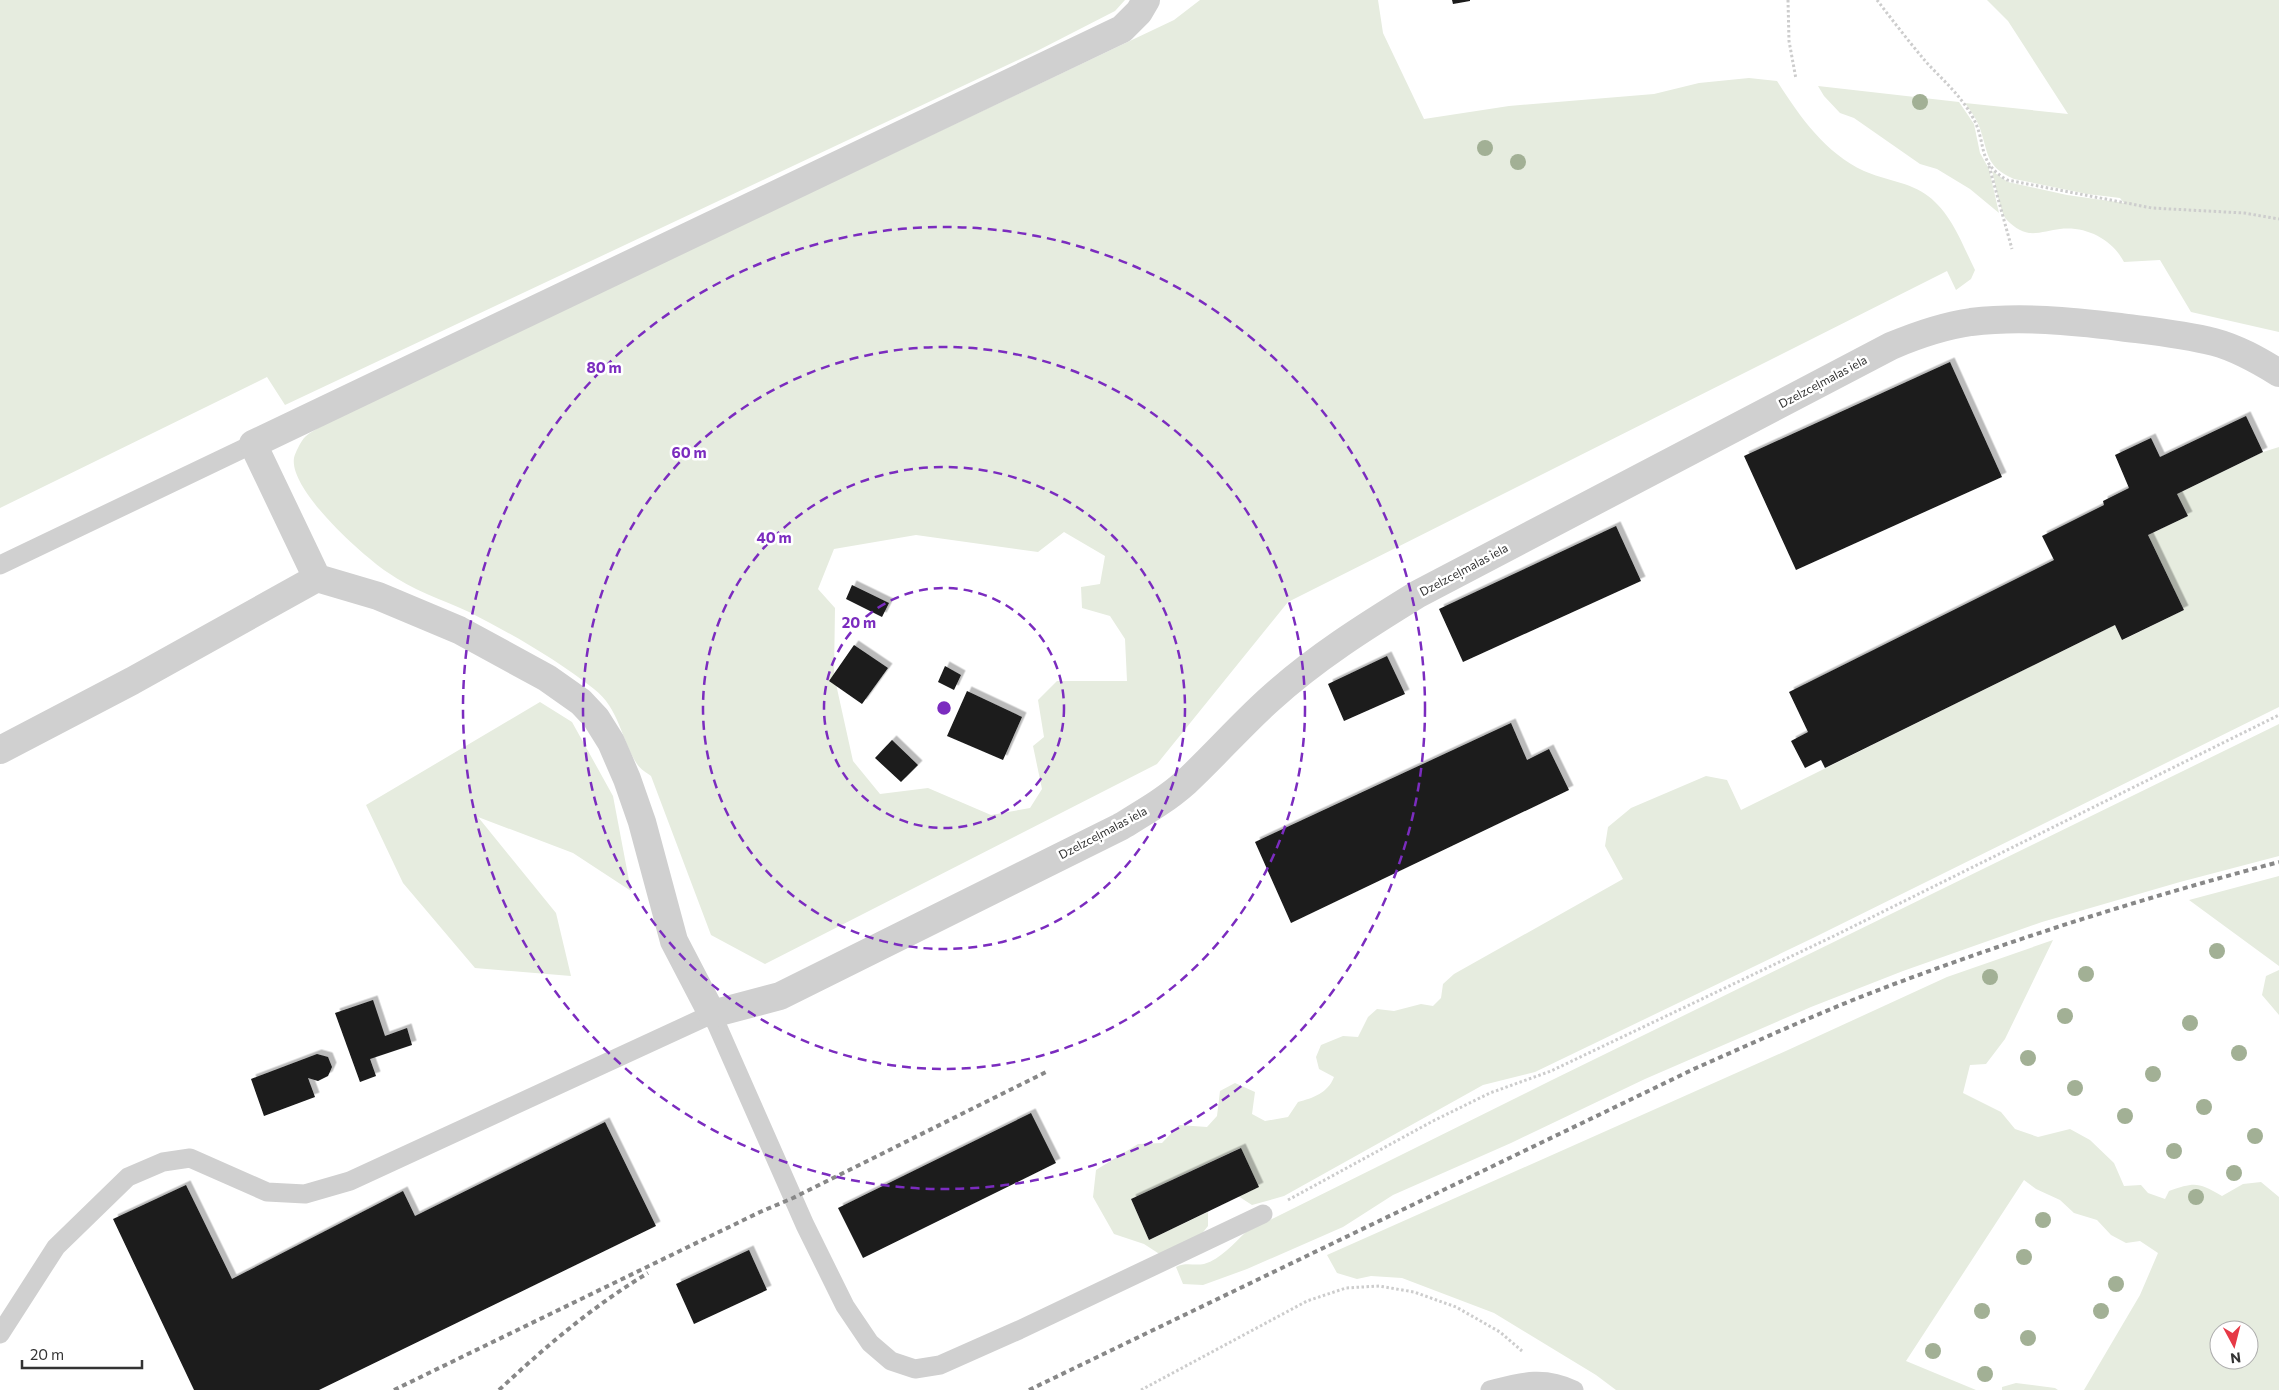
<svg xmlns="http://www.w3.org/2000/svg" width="2279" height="1390" font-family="Commissioner,sans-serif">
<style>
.green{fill:#e6ecdf;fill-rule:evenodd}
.building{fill:#1a1a1a;filter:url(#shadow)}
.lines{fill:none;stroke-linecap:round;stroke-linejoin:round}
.path{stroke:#cdcdcd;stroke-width:3;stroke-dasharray:2.5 2.5;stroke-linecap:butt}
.service{stroke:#d0d0d0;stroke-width:19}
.minor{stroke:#d0d0d0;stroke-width:28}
.rail{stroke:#888;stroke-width:4;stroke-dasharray:5 4;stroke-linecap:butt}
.tree{fill:#a2b095}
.ring{fill:none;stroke:#7b2cbf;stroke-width:2.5;stroke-dasharray:9 6}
.labels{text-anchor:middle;stroke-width:5;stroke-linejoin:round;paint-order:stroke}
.street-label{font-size:12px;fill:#333;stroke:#fff}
.centre{fill:#7b2cbf;stroke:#fff;stroke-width:2.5}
.ring-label{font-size:15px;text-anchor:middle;font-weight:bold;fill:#7b2cbf;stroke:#fff;stroke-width:5;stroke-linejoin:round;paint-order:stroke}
</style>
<defs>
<filter id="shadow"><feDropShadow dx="4.5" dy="-4.5" stdDeviation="0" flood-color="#0004"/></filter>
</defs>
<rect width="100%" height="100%" fill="#fff"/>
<path class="green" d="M0,0H1125L1115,11L1037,51L285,405L267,377L0,508Z
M1200,0H1378L1383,33L1424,119L1509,106L1654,94L1699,83L1749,78L1777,81C1800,117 1825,153 1864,171C1884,180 1910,182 1928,196C1952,214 1962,244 1975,270L1971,279L1956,290L1947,271L1288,602L1157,764L765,964L711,935L651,776C647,773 640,769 637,764C621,739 619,708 594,689C556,659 512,634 469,612C441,599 412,590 387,572C362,555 289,490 294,458C295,453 301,441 305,437C313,429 349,412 361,406L1174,20ZM1064,532L1105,556L1100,584L1081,587L1082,608L1110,616L1125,639L1127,681H1057L1038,700L1044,737L1033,746L1042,789L1030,808L991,815L928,788L880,794L853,761L834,675L835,608L818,589L834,549L916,535L1038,552Z
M1987,0H2279V332L2191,312L2160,260L2124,262C2112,239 2086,226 2060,229C2050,230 2039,234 2029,233C2021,232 2011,225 2006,219C2000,211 1995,182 1992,171L2008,182L2067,195L2124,203L2120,198L2087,194L2014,179C1984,166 1989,152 1979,126C1976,118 1970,110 1965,103L2068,114L2008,21Z
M1818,86L1959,102L1974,124L1980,153L1989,169L1999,213L1970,189L1937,169L1920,164L1854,118L1840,113L1824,96Z
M2279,447V707L1813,938L1535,1072L1483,1085L1284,1196L1252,1205L1238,1196L1258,1187L1240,1148L1131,1199L1149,1240L1208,1212V1226L1200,1236L1161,1255L1144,1244L1114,1234L1093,1197L1096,1170L1138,1144L1162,1143L1179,1125L1207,1127L1217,1116L1220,1091L1235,1083L1255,1092L1252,1114L1265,1121L1288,1117L1298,1102C1313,1098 1328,1093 1334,1077L1319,1069L1316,1057L1321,1045L1343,1036L1358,1037L1368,1017L1377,1009L1394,1011L1421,1004L1433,1006L1441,998L1443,984L1454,974L1623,879L1605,846L1608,827L1631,808L1706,776L1727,780L1741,810L2115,625L2123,640L2184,610L2148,535L2188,516L2177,494L2263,452Z
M540,702L572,722L613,796L631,891L573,853L478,817L556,913L571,976L475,968L403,883L366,805Z
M2279,724V856L2180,882L2042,922L1903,971L1811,1007L1645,1079L1511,1143L1393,1195L1343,1227L1247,1269L1203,1285L1183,1284L1176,1267C1186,1262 1194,1266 1204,1264C1221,1259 1234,1243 1246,1232L1550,1081Z
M2279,876V966L2189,900Z
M2053,940L2005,1039L1986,1064L1970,1065L1963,1093L2001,1112L2015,1129L2038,1137L2070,1129L2090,1140L2114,1163L2124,1186L2141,1185L2148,1193L2165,1199L2169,1191C2195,1182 2198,1182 2222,1196L2243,1184L2261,1182L2279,1197V1390H2084L2140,1295L2158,1253L2140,1241L2126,1243L2111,1235L2097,1220L2074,1213L2060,1200L2036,1189L2024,1180L1906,1361L1976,1390H1616L1596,1375L1494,1313L1402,1278L1371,1276L1357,1279L1337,1273L1327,1255L1788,1050L1947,977ZM2219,1330H2249V1360H2219Z
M2279,970V1015L2262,995L2266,976Z
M2016,1383L2055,1388L2058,1390H2002V1387Z"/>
<path class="building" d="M1452,0H1470V1L1453,4Z
M1950,362L2002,477L1796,570L1744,456Z
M2246,416L2263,452L2177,494L2188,516L2148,535L2184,610L2122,640L2115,625L1825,768L1821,760L1805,768L1791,741L1808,732L1789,692L2054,560L2042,536L2104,505L2103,501L2129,488L2115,455L2151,438L2160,457Z
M1616,526L1641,581L1463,662L1439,609Z
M852,585L889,603L882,617L846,599Z
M854,645L888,668L862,704L829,681Z
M1387,656L1405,694L1344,721L1328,684Z
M945,666L961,675L954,690L938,682Z
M967,691L1022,717L1003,760L947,736Z
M1511,723L1527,760L1549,749L1569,790L1291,923L1255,842Z
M892,740L918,765L901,782L875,758Z
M373,1000L385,1036L407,1028L412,1045L370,1059L376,1076L360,1082L335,1013Z
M317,1054L328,1057L332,1067L328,1076L318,1081L308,1078L315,1097L264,1116L251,1079Z
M1031,1113L1056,1163L863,1258L838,1208Z
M605,1122L656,1226L319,1390H194L113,1219L186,1185L232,1279L403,1191L415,1216Z
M1241,1148L1259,1187L1149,1240L1131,1199Z
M749,1250L767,1290L694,1324L676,1284Z"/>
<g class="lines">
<path class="path" d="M1788,0L1789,41L1796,79
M1877,0C1893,21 1910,43 1927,63C1943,80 1961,96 1972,116C1988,143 1975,161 2007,180L2152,208L2244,213L2279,219
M1989,166L2012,249
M1288,1200L1433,1121L1490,1093L1551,1071L1836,935L2279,715
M1141,1390L1307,1301L1346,1288L1379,1286L1414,1292L1456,1307L1500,1332L1522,1351"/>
<path class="service" d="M0,565L253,444
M0,1334L56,1247L128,1177L163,1162L190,1158L267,1192L305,1194L350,1181L712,1014L805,1225L845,1306L870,1343L891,1361L915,1369L940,1365L1019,1330L1263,1214
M1490,1390C1521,1382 1543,1375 1574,1390"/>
<path class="minor" d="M1146,0L1139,12L1122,29L253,444L317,578L378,596L459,630L547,678L581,702L596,718L611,742L627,779L642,822L674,941L712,1014L780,996L1120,827C1143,813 1166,800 1186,782C1215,755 1241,725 1270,699C1315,658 1366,626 1418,594L1891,346C1917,335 1943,326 1971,322C2021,316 2071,321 2120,327C2151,331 2183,334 2214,342C2237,348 2258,360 2279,373
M0,750L132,681L317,578"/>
<path class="rail" d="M394,1390L760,1212L793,1198L1048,1071
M499,1390C545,1347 593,1306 648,1273
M1029,1390L1696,1068C1762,1039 1829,1008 1897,983C2023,936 2150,896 2279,862"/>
</g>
<g class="tree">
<circle cx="1920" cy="102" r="8"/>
<circle cx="1485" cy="148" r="8"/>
<circle cx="1518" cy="162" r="8"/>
<circle cx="2217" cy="951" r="8"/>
<circle cx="2086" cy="974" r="8"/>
<circle cx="1990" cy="977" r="8"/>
<circle cx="2065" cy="1016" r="8"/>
<circle cx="2190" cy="1023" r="8"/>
<circle cx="2239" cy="1053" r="8"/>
<circle cx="2028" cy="1058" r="8"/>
<circle cx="2153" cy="1074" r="8"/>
<circle cx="2075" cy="1088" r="8"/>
<circle cx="2204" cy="1107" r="8"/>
<circle cx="2125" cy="1116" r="8"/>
<circle cx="2255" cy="1136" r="8"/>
<circle cx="2174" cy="1151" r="8"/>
<circle cx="2234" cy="1173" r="8"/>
<circle cx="2196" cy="1197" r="8"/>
<circle cx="2043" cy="1220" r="8"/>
<circle cx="2024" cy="1257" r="8"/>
<circle cx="2116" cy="1284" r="8"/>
<circle cx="1982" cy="1311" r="8"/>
<circle cx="2101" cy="1311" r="8"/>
<circle cx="2028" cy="1338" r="8"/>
<circle cx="1933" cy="1351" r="8"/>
<circle cx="1985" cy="1374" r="8"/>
</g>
<g class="ring">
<circle cx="944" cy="708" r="120"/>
<circle cx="944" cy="708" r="241"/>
<circle cx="944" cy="708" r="361"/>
<circle cx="944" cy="708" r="481"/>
</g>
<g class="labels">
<g class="street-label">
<text transform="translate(1823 382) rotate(-28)" y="4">Dzelzceļmalas iela</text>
<text transform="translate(1464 570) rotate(-28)" y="4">Dzelzceļmalas iela</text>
<text transform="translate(1103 833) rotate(-28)" y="4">Dzelzceļmalas iela</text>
</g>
</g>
<circle cx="944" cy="708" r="8" class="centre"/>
<g class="ring-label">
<text x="604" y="373">80 m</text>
<text x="689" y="458">60 m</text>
<text x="774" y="543">40 m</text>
<text x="859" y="628">20 m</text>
</g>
<g transform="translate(2234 1345) rotate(173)"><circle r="24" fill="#ffffff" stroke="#adadad"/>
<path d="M0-4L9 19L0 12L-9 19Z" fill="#e63946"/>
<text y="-8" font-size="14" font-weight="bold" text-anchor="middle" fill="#333333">N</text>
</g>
<path d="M22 1360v8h120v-8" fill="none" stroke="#333333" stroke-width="2.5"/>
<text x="30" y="1360" font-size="15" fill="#333333" stroke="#ffffff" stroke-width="4" paint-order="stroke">20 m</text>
</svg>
